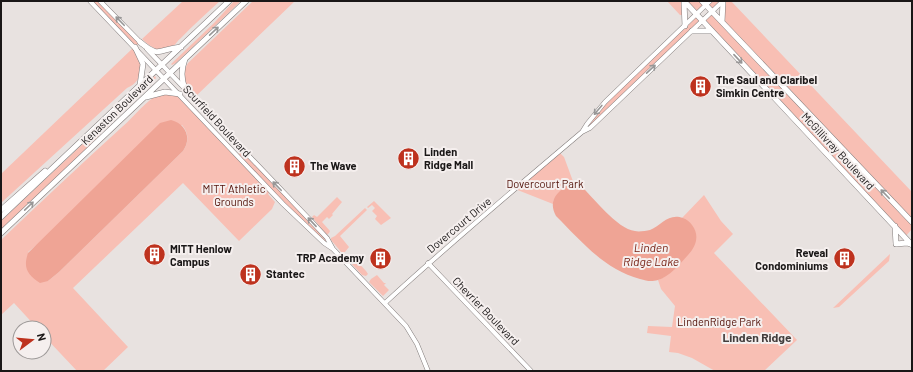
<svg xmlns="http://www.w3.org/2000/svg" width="913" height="372" font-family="Barlow,sans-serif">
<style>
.green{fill:#f8bfb4;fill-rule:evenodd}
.water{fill:#efa495}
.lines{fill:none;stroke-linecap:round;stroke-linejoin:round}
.minor-casing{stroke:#837d7c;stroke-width:5}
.major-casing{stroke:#837d7c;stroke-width:6}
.minor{stroke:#fff;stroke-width:4}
.major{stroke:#fff;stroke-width:5}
.oneway{stroke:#989797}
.labels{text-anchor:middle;stroke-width:4;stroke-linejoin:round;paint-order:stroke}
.poi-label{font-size:11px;font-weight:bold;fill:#1a1717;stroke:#f5efee;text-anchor:start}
.street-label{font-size:11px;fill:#1a1717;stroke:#f5efee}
.park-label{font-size:11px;fill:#511007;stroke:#f5efee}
.water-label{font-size:12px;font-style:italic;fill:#762013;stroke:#f5efee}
.neighbourhood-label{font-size:12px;font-weight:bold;fill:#433e3d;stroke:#f5efee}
</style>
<rect width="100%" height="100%" fill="#e8e2e0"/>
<path class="green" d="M90,1H100L140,42L135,47Z
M183,1H220C207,13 193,25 181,38C177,41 175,46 170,49C160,54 149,46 142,39Z
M234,1H241L176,63L172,65L171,64L214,23Z
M253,1H295L196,96C185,85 179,78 188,63Z
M667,1H702L706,5L710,1H731L912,192V229L905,237L703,21L590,128H584L605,102L696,15L685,2V15H680ZM723,1L722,22L712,12ZM706,5L712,12L703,21L697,14Z
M133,48C136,52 139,57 141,62C144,73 137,84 127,88L1,203V174Z
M155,76L156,78L122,110L108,126L83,152L1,230V221Z
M161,93L178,94L237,155L242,150L327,238L333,249L270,192L268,194L275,202L272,209L239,241L183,183L73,288L128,347L103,371H77L44,336V328H37L14,303L1,315V240C41,202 81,164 122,127C135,116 146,100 161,93ZM182,125C189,133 189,142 183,151L59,272L48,281L28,252Z
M559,152L564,157L574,184H569L554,199L553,204L515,189Z
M704,195L721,221L733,234L714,253L797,340L764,371H715L692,358L678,353L669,352L671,336L647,333L648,326L672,327L675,306L661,289L658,280L664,277L685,219L682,218Z
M337,197L342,202L332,214L333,215L329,219L327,217L322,222L330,231L329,233L327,235L312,217L314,215L317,217Z
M374,201L391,218L381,225L375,219L377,216L372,211L375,208L372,205L368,208L367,207Z
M365,208L367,210L340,236L349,247L345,252L342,253L331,240V238L335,236Z
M890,254L889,261L839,307L833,308Z
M352,256L366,271L368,274L366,276L362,275L349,261V259Z
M377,275L384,283H386L384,285L389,290L383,296L369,282L371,279Z"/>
<path class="water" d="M171,120C186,124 192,138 183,151L59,272L48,281L40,283C27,274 23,268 28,253L160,123Z
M569,184L580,185C593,197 617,229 635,231C638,232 646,231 650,230C662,225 668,213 683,218C686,219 690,222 692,225C700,235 696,247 688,255C680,264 669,277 658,280C651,282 647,281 640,279C605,270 581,241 556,216C548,201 556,193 569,184Z"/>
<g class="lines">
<defs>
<path id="minor" d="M90,1L283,204L324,243L333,249L406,326L417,344L428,371
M100,1L142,44
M147,49L312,222L327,238L333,249
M582,132L587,124L605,102L710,1
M428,263L531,371
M385,303C449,244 516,188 582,132L590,128L723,1"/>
<path id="major" d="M684,1L912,245
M702,1L912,222
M684,2L685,26
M722,22L723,1
M692,31H712
M140,42C160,59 158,49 181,47
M135,47L143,64L140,85
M185,89C181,78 181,70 185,59
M146,97L165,92L180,94
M1,210L45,171
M1,217L229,1
M895,226L896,244L907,243L910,244
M1,233L246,1"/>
</defs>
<use href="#minor" class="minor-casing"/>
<use href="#major" class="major-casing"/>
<use href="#minor" class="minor"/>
<use href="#major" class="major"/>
</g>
<defs><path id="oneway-shaft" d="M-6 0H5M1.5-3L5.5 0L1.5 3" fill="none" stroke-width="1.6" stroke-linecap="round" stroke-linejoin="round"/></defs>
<g class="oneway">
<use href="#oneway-shaft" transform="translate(120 21) rotate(-134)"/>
<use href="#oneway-shaft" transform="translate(214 31) rotate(-43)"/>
<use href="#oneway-shaft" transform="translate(738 59) rotate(47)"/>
<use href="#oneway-shaft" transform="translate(651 69) rotate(-43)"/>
<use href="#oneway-shaft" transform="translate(598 110) rotate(130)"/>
<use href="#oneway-shaft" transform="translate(277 186) rotate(-134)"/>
<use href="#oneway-shaft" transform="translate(885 194) rotate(-134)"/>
<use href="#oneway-shaft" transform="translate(29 206) rotate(-44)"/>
<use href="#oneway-shaft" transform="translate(312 222) rotate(-133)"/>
</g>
<defs>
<symbol id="building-disc" viewBox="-11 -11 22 22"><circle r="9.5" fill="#be321e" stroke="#f5efee"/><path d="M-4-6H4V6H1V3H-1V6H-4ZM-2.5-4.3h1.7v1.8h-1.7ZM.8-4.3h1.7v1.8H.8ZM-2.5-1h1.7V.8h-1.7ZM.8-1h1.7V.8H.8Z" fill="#fff"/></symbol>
</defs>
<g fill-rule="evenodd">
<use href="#building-disc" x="688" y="74" width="25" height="25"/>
<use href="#building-disc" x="396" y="146" width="25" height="25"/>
<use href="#building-disc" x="282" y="154" width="25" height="25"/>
<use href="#building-disc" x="142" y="242" width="25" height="25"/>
<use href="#building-disc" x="368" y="246" width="25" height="25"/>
<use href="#building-disc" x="832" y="246" width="25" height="25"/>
<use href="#building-disc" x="238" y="262" width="25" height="25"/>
</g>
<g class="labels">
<g class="poi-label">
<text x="716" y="84">The Saul and Claribel<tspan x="716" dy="13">Simkin Centre</tspan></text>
<text x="424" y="156">Linden<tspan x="424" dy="13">Ridge Mall</tspan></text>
<text x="310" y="170">The Wave</text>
<text x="170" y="253">MITT Henlow<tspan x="170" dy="13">Campus</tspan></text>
<text x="828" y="257" text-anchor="end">Reveal<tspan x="828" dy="13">Condominiums</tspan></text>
<text x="364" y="262" text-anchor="end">TRP Academy</text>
<text x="266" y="278">Stantec</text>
</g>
<g class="street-label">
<text transform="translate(117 110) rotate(-44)" y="4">Kenaston Boulevard</text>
<text transform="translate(217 121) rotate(47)" y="4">Scurfield Boulevard</text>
<text transform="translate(838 151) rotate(47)" y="4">McGillivray Boulevard</text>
<text transform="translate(459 225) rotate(-40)" y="4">Dovercourt Drive</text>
<text transform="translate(486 311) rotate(46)" y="4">Chevrier Boulevard</text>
</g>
<g class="park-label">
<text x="545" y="188">Dovercourt Park</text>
<text x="234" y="193">MITT Athletic<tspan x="234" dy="13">Grounds</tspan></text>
<text x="719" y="326">LindenRidge Park</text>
</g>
<g class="water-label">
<text x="651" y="252">Linden<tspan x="651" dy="14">Ridge Lake</tspan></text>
</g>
<g class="neighbourhood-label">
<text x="757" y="342">Linden Ridge</text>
</g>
</g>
<rect width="913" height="372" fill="none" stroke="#1a1717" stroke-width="4"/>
<g transform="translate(32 340) rotate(74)"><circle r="19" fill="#f5efee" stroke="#9d9998"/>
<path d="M0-3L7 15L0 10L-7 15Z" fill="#be321e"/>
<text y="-6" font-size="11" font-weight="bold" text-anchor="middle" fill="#1a1717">N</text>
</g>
</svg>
